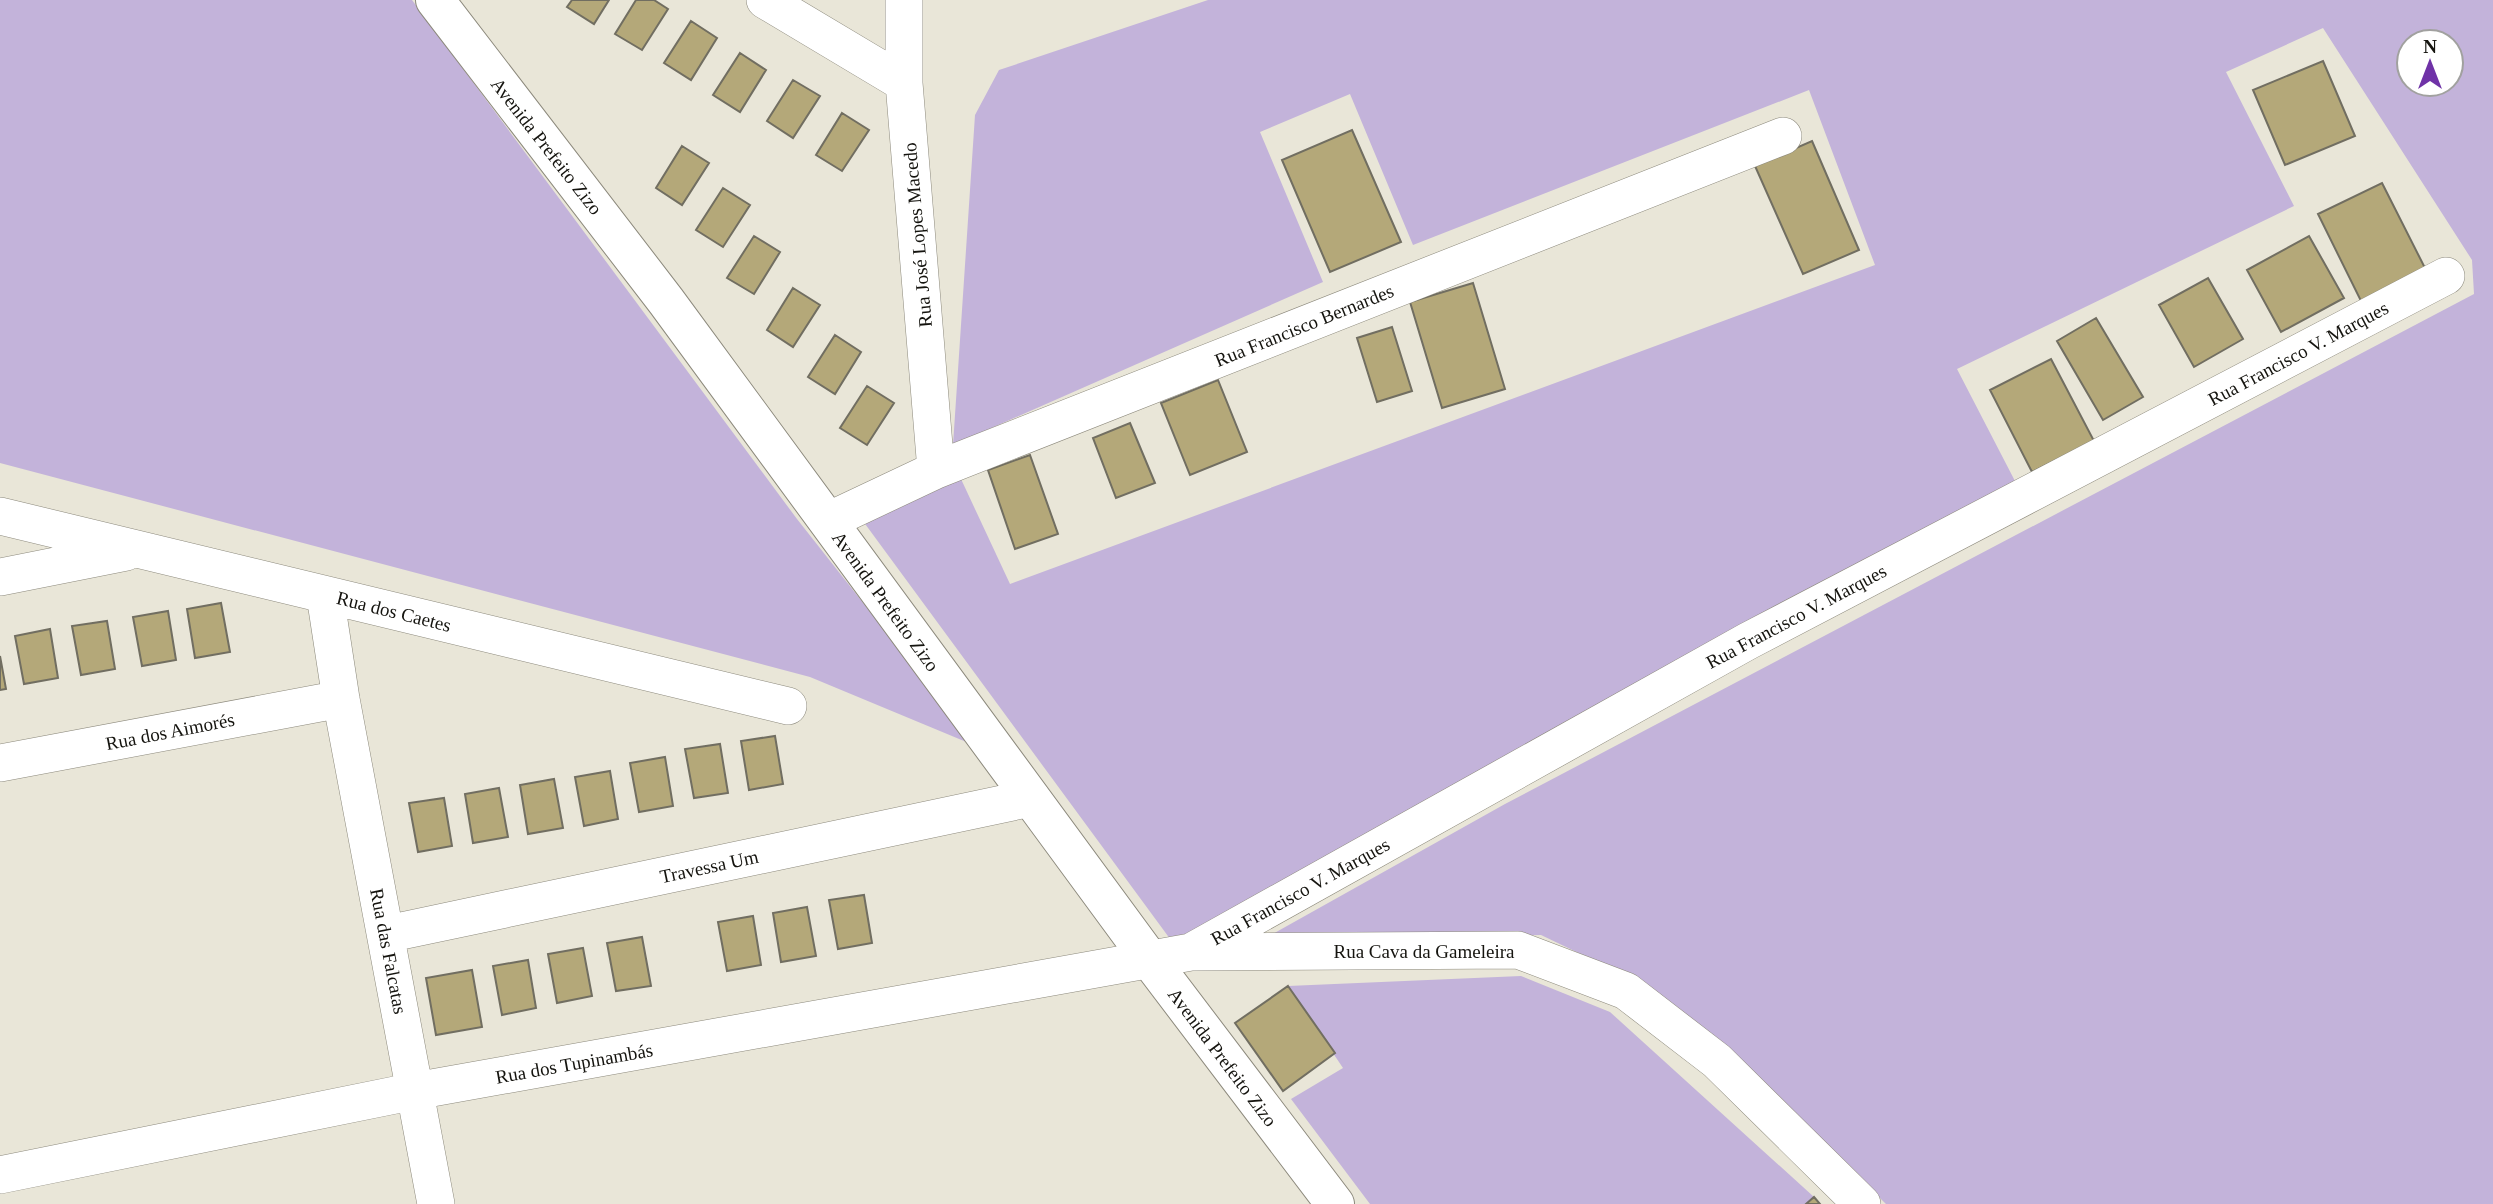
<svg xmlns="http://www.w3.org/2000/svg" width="2493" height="1204" font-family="Georgia,serif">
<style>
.green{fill:#c3b3da;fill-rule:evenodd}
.building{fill:#b4a879;stroke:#716e61;stroke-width:2}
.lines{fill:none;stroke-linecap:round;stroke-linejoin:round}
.minor-casing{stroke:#8c897c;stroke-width:38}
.secondary-casing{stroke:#8c897c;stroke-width:40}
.minor{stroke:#fff;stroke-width:37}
.secondary{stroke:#fff;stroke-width:38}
.labels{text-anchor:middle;stroke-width:5;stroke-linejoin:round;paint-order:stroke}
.street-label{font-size:19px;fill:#15140f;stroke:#fff}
</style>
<rect width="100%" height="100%" fill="#e9e6d8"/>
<path class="green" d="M0,0H412L797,519L976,746L810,677L0,463Z
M1208,0H2493V1204H1886L1729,1050L1635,980L1541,935L1262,940L1505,804L2474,294L2472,260L2323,28L2226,72L2294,206L1957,369L2016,483L1176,947L860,517L961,479L1010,584L1875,265L1809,90L1413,245L1350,94L1260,132L1323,282L953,445L975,115L999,70ZM2409,42H2451V84H2409Z
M1521,976L1610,1012L1814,1197L1806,1204H1370L1291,1099L1343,1068L1288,986Z"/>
<path class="building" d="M572,0H609L594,24L567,7Z
M636,0H654L668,9L642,50L615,34Z
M691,21L717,38L691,80L664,63Z
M740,53L766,70L740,112L713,95Z
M2323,61L2355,136L2285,165L2253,90Z
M793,80L820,96L793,138L767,121Z
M842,113L869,130L842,171L816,155Z
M1352,130L1401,242L1330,272L1282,160Z
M1812,141L1859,250L1803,274L1755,166Z
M682,146L709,163L682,205L656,188Z
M2382,183L2427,272L2362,303L2318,214Z
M723,188L750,205L723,247L696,230Z
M754,236L780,252L754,294L727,278Z
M2309,236L2344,298L2281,332L2247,270Z
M2208,278L2243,339L2194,367L2159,305Z
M1473,283L1505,389L1442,408L1410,302Z
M793,288L820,305L793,347L767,330Z
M2096,318L2143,397L2103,420L2057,341Z
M1392,327L1412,391L1377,402L1357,338Z
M835,335L861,352L835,394L808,377Z
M2051,359L2094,441L2032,472L1990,390Z
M1218,380L1247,452L1190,475L1161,403Z
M867,386L894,403L867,445L840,428Z
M1130,423L1155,483L1116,498L1093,438Z
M1030,455L1058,534L1015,549L988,470Z
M221,603L230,652L195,658L187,609Z
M168,611L176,660L142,666L133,617Z
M107,621L115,669L81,675L72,626Z
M50,629L58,678L24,684L15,636Z
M0,656L6,689L0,690Z
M775,736L783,784L749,790L741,741Z
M720,744L728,793L694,798L685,749Z
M665,757L673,806L639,812L630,763Z
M610,771L618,819L584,826L575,777Z
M554,779L563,828L528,834L520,785Z
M499,788L508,837L473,843L465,794Z
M444,798L452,846L418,852L409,803Z
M864,895L872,943L838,949L829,900Z
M807,907L816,956L781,962L773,913Z
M753,916L761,965L727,971L718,922Z
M642,937L651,986L616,991L607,943Z
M583,948L592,996L557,1003L548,954Z
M528,960L536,1008L502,1015L493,966Z
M472,970L482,1027L436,1035L426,978Z
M1288,986L1335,1053L1283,1091L1235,1023Z
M1814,1197L1820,1204H1806Z"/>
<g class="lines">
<defs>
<path id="minor" d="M765,0L904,83
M904,0V83L936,470
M0,516L788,706
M828,521L936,470L1783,136
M0,577L126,552
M325,595L341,699L436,1204
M0,763L341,699
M387,934L1031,798
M1194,952L1518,950L1626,991L1717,1061L1862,1204
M0,1175L415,1091L1191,952L1748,641L2446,276"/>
<path id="secondary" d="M435,0L666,301L1150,960L1335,1204"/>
</defs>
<use href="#minor" class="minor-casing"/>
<use href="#secondary" class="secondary-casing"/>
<use href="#minor" class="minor"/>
<use href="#secondary" class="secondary"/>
</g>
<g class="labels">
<g class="street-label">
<text transform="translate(547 146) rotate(52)" y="7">Avenida Prefeito Zizo</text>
<text transform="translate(917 235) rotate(-95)" y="7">Rua José Lopes Macedo</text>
<text transform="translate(1304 325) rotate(-22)" y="7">Rua Francisco Bernardes</text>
<text transform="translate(2298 353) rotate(-28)" y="7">Rua Francisco V. Marques</text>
<text transform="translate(886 601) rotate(54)" y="7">Avenida Prefeito Zizo</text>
<text transform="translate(394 611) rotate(14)" y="7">Rua dos Caetes</text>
<text transform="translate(1796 616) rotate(-28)" y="7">Rua Francisco V. Marques</text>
<text transform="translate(170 731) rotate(-11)" y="7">Rua dos Aimorés</text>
<text transform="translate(709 866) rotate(-12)" y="7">Travessa Um</text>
<text transform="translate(1300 891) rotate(-29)" y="7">Rua Francisco V. Marques</text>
<text transform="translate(389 951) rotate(79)" y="7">Rua das Falcatas</text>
<text x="1424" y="958">Rua Cava da Gameleira</text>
<text transform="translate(1223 1057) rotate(53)" y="7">Avenida Prefeito Zizo</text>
<text transform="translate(574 1063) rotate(-10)" y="7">Rua dos Tupinambás</text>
</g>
</g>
<g transform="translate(2430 63)"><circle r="33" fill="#ffffff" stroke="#a1a19f" stroke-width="2"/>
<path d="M0-5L12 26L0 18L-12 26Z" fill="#6f32a7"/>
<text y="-10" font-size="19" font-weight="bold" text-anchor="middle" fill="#15140f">N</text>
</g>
</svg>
